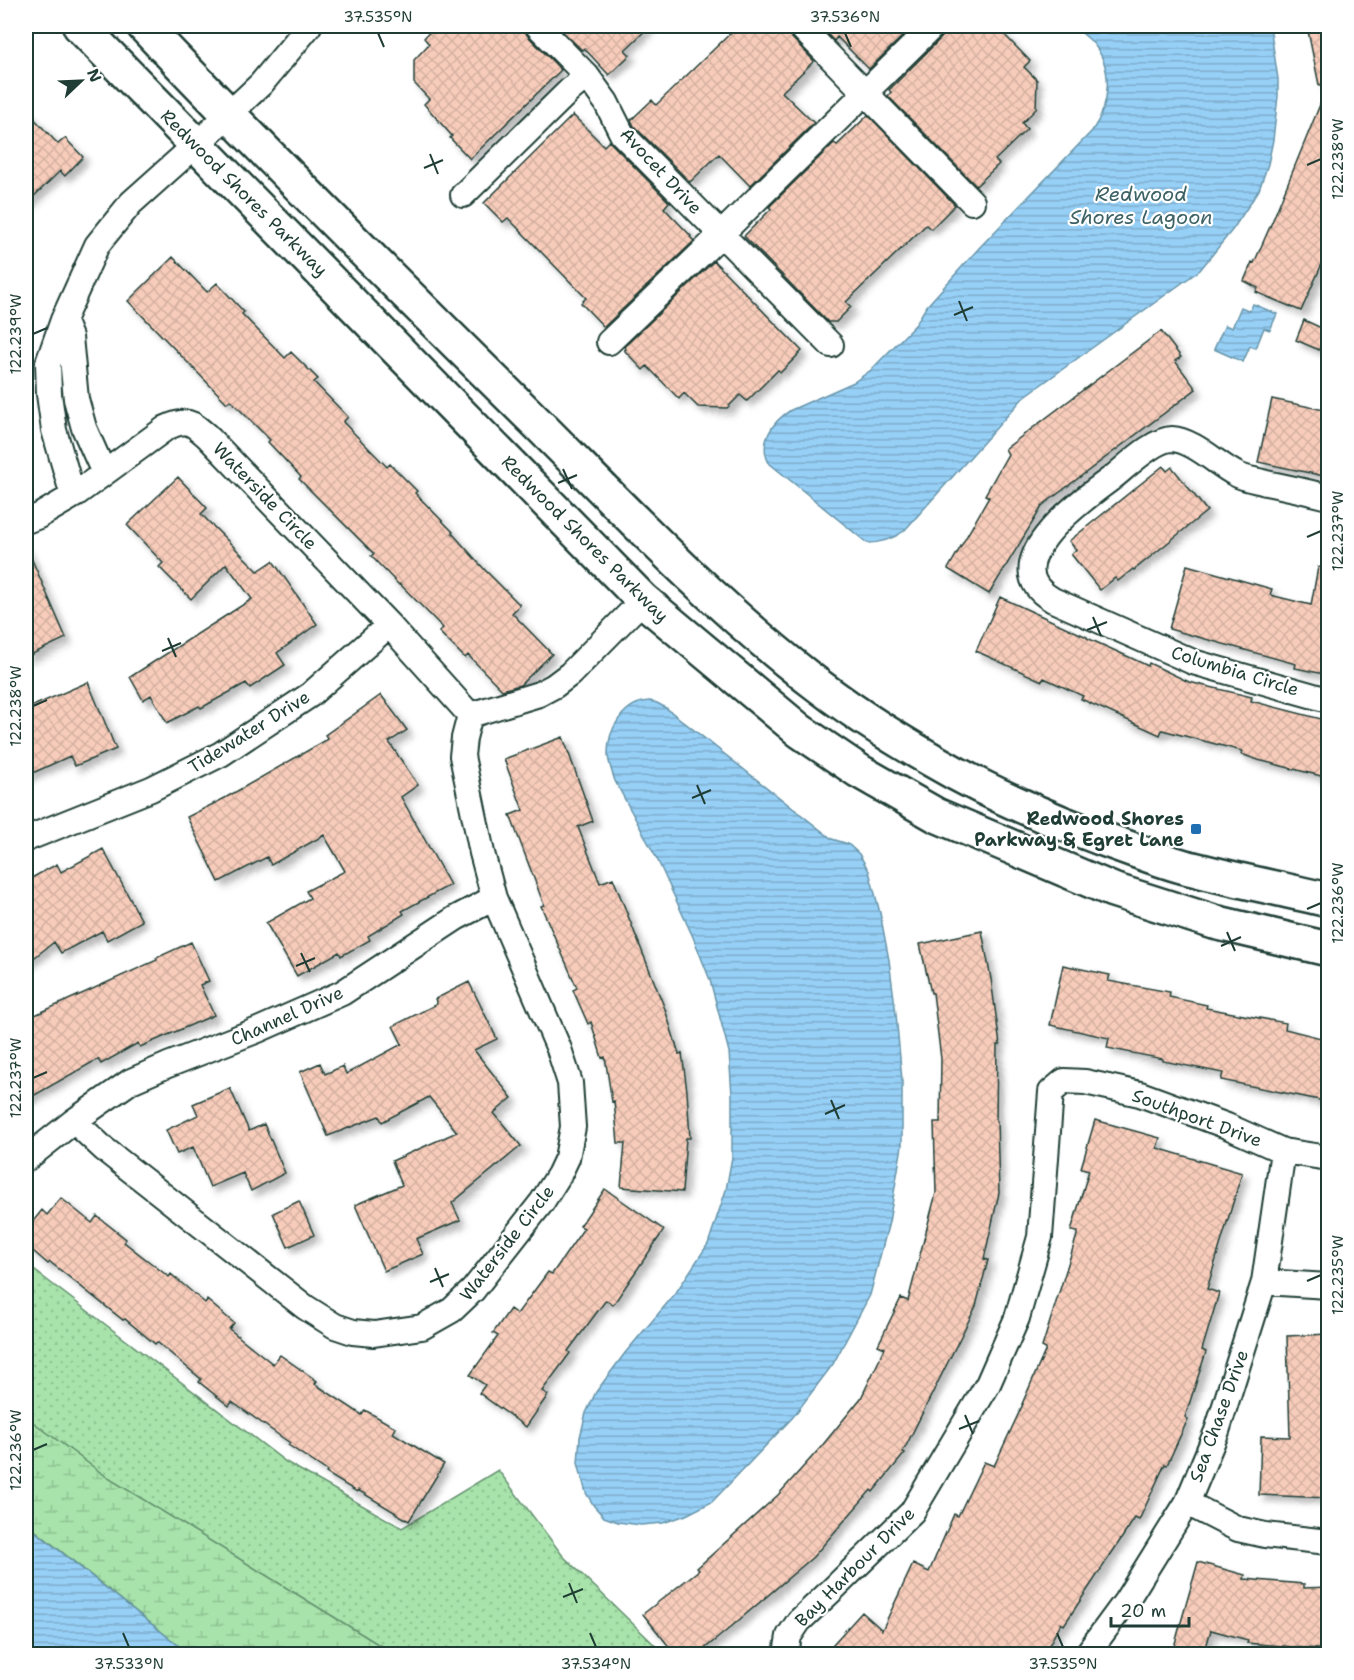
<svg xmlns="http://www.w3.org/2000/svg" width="1354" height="1680" font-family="'Shantell Sans',sans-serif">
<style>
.grass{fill:url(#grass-dots);stroke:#63906f;stroke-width:1.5}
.wetland{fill:url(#wetland-marsh);stroke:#63906f;stroke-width:1.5}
.water{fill:url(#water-rules);stroke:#6795a9;stroke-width:1.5}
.building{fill:url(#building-cross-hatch);stroke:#1f3d34;stroke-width:1.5;filter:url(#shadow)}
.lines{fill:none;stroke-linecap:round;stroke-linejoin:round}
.street-casing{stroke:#1f3d34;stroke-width:28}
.secondary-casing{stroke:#1f3d34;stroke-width:38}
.street{stroke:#fff;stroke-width:24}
.secondary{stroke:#fff;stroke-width:33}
.ticks{fill:none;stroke:#1f3d34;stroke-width:2}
.poi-dot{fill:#1f6fb2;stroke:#fff;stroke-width:2}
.labels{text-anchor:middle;stroke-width:4.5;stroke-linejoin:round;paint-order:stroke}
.street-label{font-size:18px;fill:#1f3d34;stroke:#fff}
.poi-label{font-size:18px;font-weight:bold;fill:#1f3d34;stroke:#fff;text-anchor:end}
.water-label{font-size:20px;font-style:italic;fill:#3d6265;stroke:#fff}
.neatline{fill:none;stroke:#1f3d34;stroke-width:2}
.ticks-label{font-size:15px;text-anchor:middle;fill:#1f3d34}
</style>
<defs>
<pattern id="grass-dots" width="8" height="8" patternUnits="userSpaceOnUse" patternTransform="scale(1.5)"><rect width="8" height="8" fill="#a7e3aa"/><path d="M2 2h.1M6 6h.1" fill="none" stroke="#8fc493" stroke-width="1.8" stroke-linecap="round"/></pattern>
<pattern id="wetland-marsh" width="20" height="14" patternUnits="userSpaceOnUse" patternTransform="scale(1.5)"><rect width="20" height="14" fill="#a7e3aa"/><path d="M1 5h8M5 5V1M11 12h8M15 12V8" fill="none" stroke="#8fc493"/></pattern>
<pattern id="water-rules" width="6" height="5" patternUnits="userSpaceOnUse" patternTransform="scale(1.5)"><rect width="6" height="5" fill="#97d0f7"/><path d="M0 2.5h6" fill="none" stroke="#7baac9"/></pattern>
<pattern id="building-cross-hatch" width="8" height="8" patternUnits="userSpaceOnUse" patternTransform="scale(1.5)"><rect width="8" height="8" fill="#f8ccbb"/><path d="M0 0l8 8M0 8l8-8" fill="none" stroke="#d4b0a1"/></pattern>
<filter id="shadow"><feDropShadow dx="5.5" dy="5.5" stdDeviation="3" flood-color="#0004"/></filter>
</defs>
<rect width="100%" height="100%" fill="#fff"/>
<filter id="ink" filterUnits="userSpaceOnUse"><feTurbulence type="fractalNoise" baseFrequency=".0167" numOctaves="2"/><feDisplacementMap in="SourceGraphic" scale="12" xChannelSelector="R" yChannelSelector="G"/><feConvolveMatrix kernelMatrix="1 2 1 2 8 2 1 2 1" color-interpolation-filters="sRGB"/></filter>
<g filter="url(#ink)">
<path class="grass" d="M26,1264L286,1462L402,1528L498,1470L563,1556L664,1654H394L108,1478L26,1417Z"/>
<path class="wetland" d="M26,1417L108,1478L394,1654H189L26,1523Z"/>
<path class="water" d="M1073,26H1270L1278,79V96L1273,140L1268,164L1259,190L1233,229L1200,270L1024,397L904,531C893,539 882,543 867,543L769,463C758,442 773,421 791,410L854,382L871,370L916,324L926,307L979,248L1092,131C1110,105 1115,67 1091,41C1086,36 1079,31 1073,26Z
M1253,304L1277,314L1270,330L1264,328L1256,348L1250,346L1243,362L1214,349L1225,325L1232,328L1241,307L1250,311Z
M650,701L657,703L666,708L832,839L848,844L859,854L869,871L880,913L889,960L896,1014L902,1080V1146L889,1222L870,1295L833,1364L793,1417L712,1502L686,1515L663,1523L641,1525L618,1522L604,1517L594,1506L586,1493L578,1463L580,1437L586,1413L596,1392L625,1353L675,1294L708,1244L726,1190L732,1157V1095L729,1052L710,980L693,937L658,861L615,781C612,771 608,763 608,753C608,729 624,702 650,701Z
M26,1524L189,1654H26Z"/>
<path class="building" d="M435,26H524V30L528,36L561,70L470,159L450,138L452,136L424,104L429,99L414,83V60L429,44L424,38Z
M557,26H650L625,50L630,55L609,75L584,48L582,50Z
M738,26H786V30L790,36L814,61L782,92L814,123L750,186L719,154L690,182L634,126L631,120L652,100L656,105Z
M819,26H913L869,69L837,37L834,41Z
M947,26H996L1030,61L1024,67L1037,80L1036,109L1022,123L1027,129L995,160L999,164L976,186L888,96L891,92L889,90L943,36L946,30Z
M1307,26H1329V84L1319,85Z
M1328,85L1329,248L1301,311L1256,292L1258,288L1244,281L1252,262L1254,263L1272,222Z
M26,110L58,144L65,138L83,157L65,176L60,171L26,204Z
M573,115L604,146L609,141L669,202L664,208L691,236L690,237L694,241L604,327L581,303L586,298L545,256L508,218L503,222L484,203Z
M868,115L955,205L931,229L926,225L846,302L851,307L836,322H828L744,236L771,209L769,207L834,143L837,145Z
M173,257L207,292L217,283L244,312L242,314L285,358L291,352L318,379L314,382L348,417L343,422L387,467L390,464L417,491L415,493L453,532L452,533L485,570L520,605L512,613L552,654L520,685L502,690L468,655L465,658L439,632L443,628L400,584L399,585L371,556L374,554L299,479L301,477L268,442L270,440L230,400L227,403L128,301Z
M714,261L802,351L781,372L778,370L747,401L740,395L727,408L698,407L684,393L679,399L647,366L643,370L624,350L626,349L624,347Z
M1304,320L1328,331L1319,350L1296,340Z
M1161,331L1181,357L1175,361L1196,389L1043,505L989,594L948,569L989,497L985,495L1008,454L1005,449Z
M1272,399L1329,411V477L1258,462Z
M1163,466L1167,471L1172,467L1207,511L1134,570L1133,569L1118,581L1115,578L1100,590L1071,554L1076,550L1069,541Z
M178,477L207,508L201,514L258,571L273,561L317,624L277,653L285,665L250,688L246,683L201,708L199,706L167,723L151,695L143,700L130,677L252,599L226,564L191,599L159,567L163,563L127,525Z
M26,546L66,638L26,657Z
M1187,565L1272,589L1270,595L1311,605L1318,567L1329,568V675L1295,668L1296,664L1169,629Z
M1000,597L1087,637V638L1129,657L1148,666L1149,663L1189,682L1252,697L1251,701L1329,721V778L1258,760L1241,754L1242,751L1162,730L1160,735L1081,699L1083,696L1044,678L1042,681L976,651Z
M88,682L116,749L75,766L70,756L26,776V709Z
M381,695L407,730L389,742L418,785L401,797L450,885L402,911L404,914L368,936L370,940L341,956L339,952L297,976L266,923L310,898L306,891L345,871L324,835L271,865L267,857L219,882L187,817L225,798L328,739L325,735Z
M563,737L593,821L578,827L600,883L613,878L665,1009L679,1054L682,1053L687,1091L690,1138H686L682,1192L621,1187L625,1143H618L614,1101L612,1102L605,1057L602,1058L591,1022L588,1024L573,990L577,988L541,906L544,905L510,815L523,810L504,759Z
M103,849L142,921L107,940L102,931L61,953L54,942L26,964V881L57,864L61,872Z
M982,931L991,979L1000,1045H997L996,1121H997L999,1193L984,1259L988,1260L976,1306L903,1452L905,1453L873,1492L871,1490L813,1557L725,1632L698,1654H675L643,1614L699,1570L697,1568L778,1495L821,1447L861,1398L885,1348L878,1345L901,1298L908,1301L936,1193L934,1122H940L941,1059L933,993H931L920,944Z
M191,942L209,981L200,985L214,1015L140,1047L138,1043L101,1064L98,1059L26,1100V1019L157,960L156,958Z
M1063,965L1110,975L1108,981L1170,992L1169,997L1207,1005L1206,1008L1286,1023L1285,1029L1329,1040V1084L1325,1101L1221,1080L1223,1073L1163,1061V1059L1107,1048L1109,1038L1050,1025Z
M469,982L497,1039L474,1050L512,1098L494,1113L521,1146L452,1203L460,1220L416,1239L423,1254L384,1271L355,1205L402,1185L392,1161L457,1132L429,1097L382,1122L379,1116L328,1136L300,1072L320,1063L325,1074L343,1066L346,1074L402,1044L393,1026L437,1004L435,999Z
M230,1088L249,1131L264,1124L285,1173L251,1191L243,1173L210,1187L193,1147L177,1154L166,1130L198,1115L193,1104Z
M1095,1120L1160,1138L1157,1148L1242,1173L1207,1289L1219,1293L1202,1350L1206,1352L1185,1417L1188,1419L1167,1465L1165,1464L1139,1520L1135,1518L1064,1625L1061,1623L1044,1654H824L862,1612L882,1630L913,1564L929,1572L954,1514L958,1516L984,1462L994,1466L1023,1404H1022L1046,1349L1042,1347L1078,1232L1071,1231L1089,1170L1081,1168Z
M605,1189L664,1230L613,1305L606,1300L568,1351L570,1353L542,1391L548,1395L526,1427L479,1393L485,1385L470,1375L498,1336L493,1333L510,1309L517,1314L548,1272L552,1274L584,1228L580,1226Z
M61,1198L92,1223L97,1216L126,1239L124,1242L169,1277L171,1274L205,1303L207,1300L234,1323L229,1329L273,1364L280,1355L317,1381L315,1384L362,1415L365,1410L396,1428L393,1433L444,1464L409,1521L358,1490L357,1492L326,1473L327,1471L288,1445L290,1443L232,1402L229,1406L199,1382L201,1379L157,1342L155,1344L125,1319L123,1320L50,1262L48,1264L26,1245V1230L42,1210L47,1215Z
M299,1201L314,1235L288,1247L273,1213Z
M1329,1334V1498L1259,1495L1261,1436L1290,1437L1287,1336Z
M1198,1562L1245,1575L1244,1579L1304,1584V1588L1329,1587V1650L1247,1643L1248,1640L1211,1630L1204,1654H1172Z"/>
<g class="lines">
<defs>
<path id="street" d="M538,26L587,76L606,102L622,134L831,345
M800,26L972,202
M463,195L570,90L587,76
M63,320L70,337L76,399L84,428L104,473
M609,342L706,249L933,26
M73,496L54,430L49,394L48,363L63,320L97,245L131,203L197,144L261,84L309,26
M1328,497C1308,492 1287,487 1266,483C1257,480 1244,479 1236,474C1218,465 1193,440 1172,439C1154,439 1126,467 1112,478C1082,500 990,565 1053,600L1193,662L1328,700
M26,521L39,516L73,496L166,428C187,418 191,422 207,436L389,625L470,715
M26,839L151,789L221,754L310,695L389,625
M74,1121L131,1081L168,1065L258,1030L342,993L456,918L494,898
M26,1159L74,1121L104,1149L305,1307L335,1326L353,1332L374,1334L422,1327L452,1310L473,1290L542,1202L559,1175L567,1158L573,1127L570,1083L559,1049L494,898L482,853L462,756L464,738L470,715L539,694L554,686L570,674L643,600
M1264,1282L1328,1286
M1187,1503L1238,1529L1265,1535L1328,1542
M786,1654L789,1636L799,1621L831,1591L912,1512L988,1384L1017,1318L1040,1237L1051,1092L1064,1081L1085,1082L1140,1094L1227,1126L1283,1151L1328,1158
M1087,1654L1126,1601L1187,1503L1217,1431L1264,1282L1283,1151"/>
<path id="secondary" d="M80,26L643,600L800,731L859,771L936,815L1113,890L1214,922L1328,949
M144,26C272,161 404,292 537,423C624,510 709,600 806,676C844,706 890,736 932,760C995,797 1062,825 1131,849C1150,856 1169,863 1189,868C1235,880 1282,889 1328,900"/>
</defs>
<use href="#street" class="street-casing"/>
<use href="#secondary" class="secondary-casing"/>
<use href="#street" class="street"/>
<use href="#secondary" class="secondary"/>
</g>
</g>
<path class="ticks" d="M378,33L384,47M845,33L851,47M430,154L438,174M1307,165L1321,159M424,168L443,160M959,301L967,321M954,315L973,307M33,334L47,328M563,469L572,489M558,483L577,475M1307,537L1321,531M1093,617L1101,636M1087,630L1107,622M168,638L176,657M162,651L181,643M33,706L47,700M697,785L705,804M692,798L711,790M1307,909L1321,903M1227,932L1235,951M1221,946L1241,937M301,953L310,972M296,966L315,958M33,1078L47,1072M831,1100L839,1119M825,1114L845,1105M435,1268L443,1287M1307,1281L1321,1275M430,1282L449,1274M965,1415L973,1434M959,1429L979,1421M33,1450L47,1444M569,1583L577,1603M563,1597L583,1589M123,1633L129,1647M590,1633L596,1647M1057,1633L1063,1647"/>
<rect class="poi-dot" x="1190" y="823" width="12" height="12" rx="3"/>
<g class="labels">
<g class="street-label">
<text transform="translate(661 171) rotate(47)" y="6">Avocet Drive</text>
<text transform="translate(244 193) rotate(45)" y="6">Redwood Shores Parkway</text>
<text transform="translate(265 496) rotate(46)" y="6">Waterside Circle</text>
<text transform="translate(585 539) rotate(45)" y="6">Redwood Shores Parkway</text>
<text transform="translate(1235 671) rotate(17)" y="6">Columbia Circle</text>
<text transform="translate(249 732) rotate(-32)" y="6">Tidewater Drive</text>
<text transform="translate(287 1016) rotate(-24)" y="6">Channel Drive</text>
<text transform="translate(1197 1118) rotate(20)" y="6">Southport Drive</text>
<text transform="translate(507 1243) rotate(-52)" y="6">Waterside Circle</text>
<text transform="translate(1219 1416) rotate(-70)" y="6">Sea Chase Drive</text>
<text transform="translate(855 1567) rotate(-45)" y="6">Bay Harbour Drive</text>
</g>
<g class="poi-label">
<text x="1184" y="825">Redwood Shores<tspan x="1184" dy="21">Parkway &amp; Egret Lane</tspan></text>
</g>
<g class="water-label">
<text x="1141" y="201">Redwood<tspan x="1141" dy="23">Shores Lagoon</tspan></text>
</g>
</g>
<rect width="1354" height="1680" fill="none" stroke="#fff" stroke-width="66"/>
<g transform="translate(81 81) rotate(67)" stroke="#ffffff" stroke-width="4.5" paint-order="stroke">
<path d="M0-4.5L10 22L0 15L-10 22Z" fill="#1f3d34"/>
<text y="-9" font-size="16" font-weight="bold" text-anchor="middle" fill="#1f3d34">N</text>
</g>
<path d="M1111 1617v9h78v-9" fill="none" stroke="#1f3d34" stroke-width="3"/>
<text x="1120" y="1617" font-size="18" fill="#1f3d34" stroke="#ffffff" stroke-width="4.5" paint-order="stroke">20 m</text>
<rect x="33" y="33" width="1288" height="1614" class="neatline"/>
<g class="ticks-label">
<text x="378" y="22">37.535°N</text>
<text x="845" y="22">37.536°N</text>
<text transform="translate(1338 159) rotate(-90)" y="5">122.238°W</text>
<text transform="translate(16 334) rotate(-90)" y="5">122.239°W</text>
<text transform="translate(1338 531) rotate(-90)" y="5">122.237°W</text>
<text transform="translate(16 706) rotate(-90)" y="5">122.238°W</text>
<text transform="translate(1338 903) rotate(-90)" y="5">122.236°W</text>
<text transform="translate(16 1078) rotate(-90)" y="5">122.237°W</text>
<text transform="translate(1338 1275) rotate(-90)" y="5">122.235°W</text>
<text transform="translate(16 1450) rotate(-90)" y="5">122.236°W</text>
<text x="129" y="1669">37.533°N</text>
<text x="596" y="1669">37.534°N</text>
<text x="1063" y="1669">37.535°N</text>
</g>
</svg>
